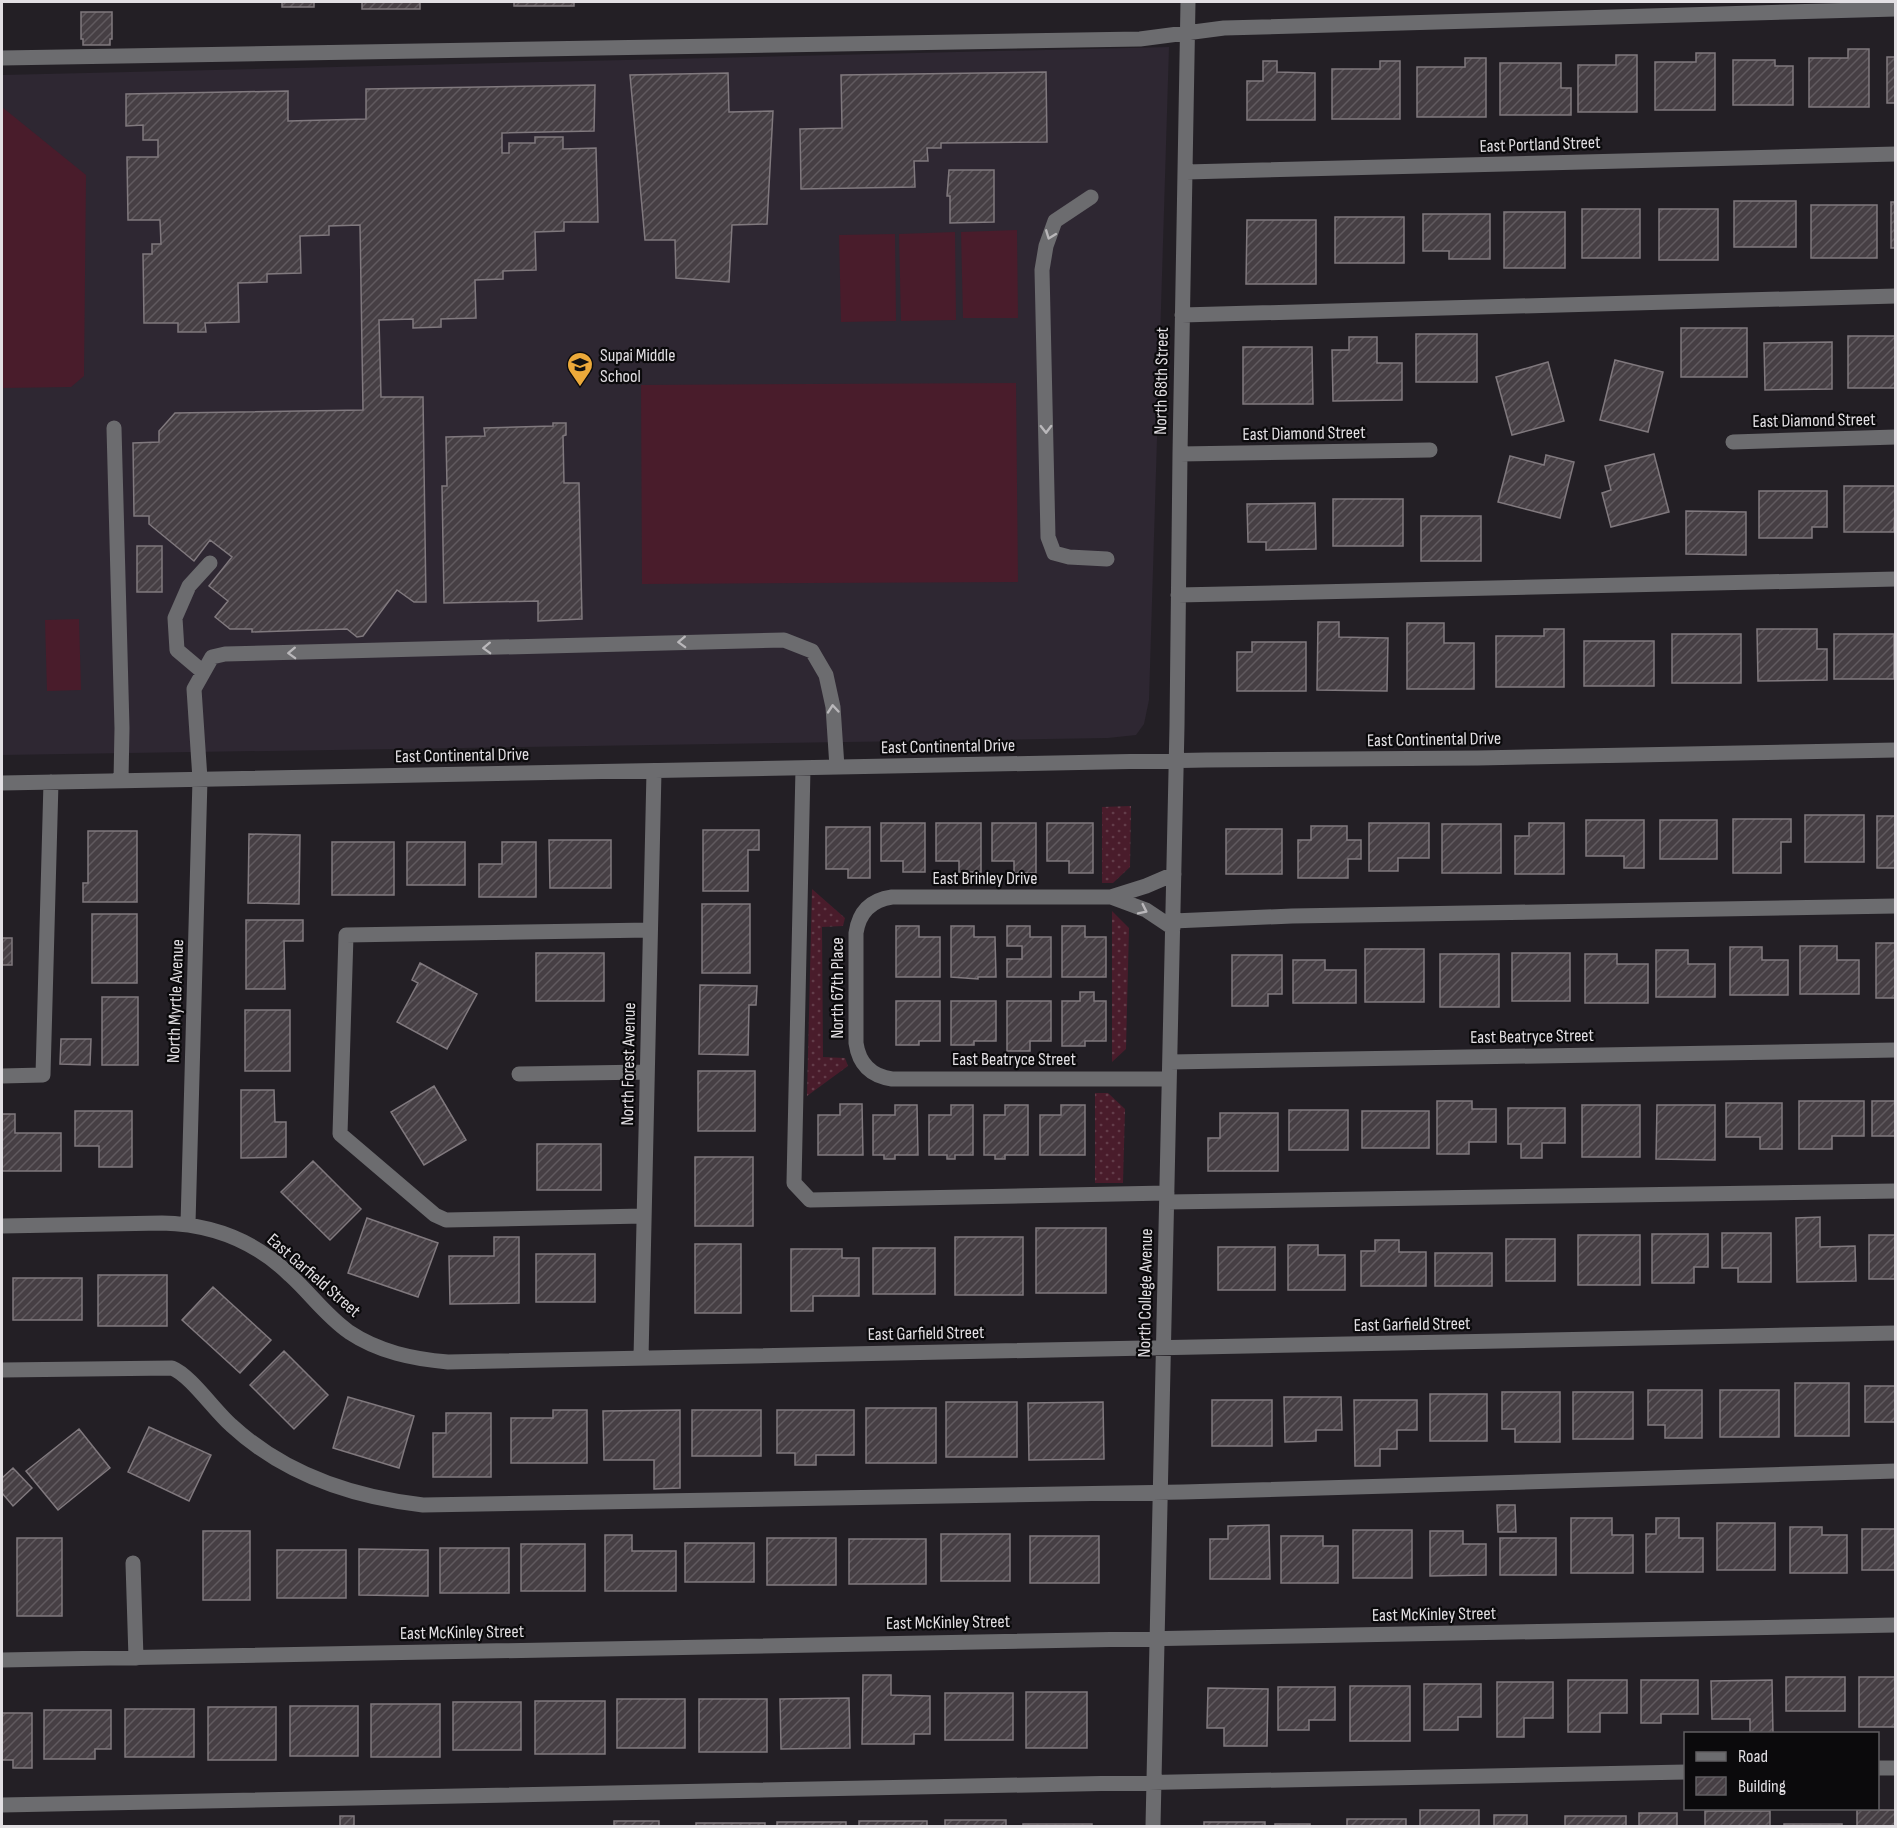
<svg xmlns="http://www.w3.org/2000/svg" width="1897" height="1828" font-family="'Sofia Sans Condensed',sans-serif">
<style>
.built{fill:#2e2732}
.grass{fill:url(#grass-dots)}
.pitch{fill:#491c2b}
.building{fill:url(#building-hatch);stroke:#80797e;stroke-width:1.5}
.lines{fill:none;stroke-linecap:round;stroke-linejoin:round}
.minor{stroke:#6c6c6f;stroke-width:15}
.oneway{stroke:#b9b7ba}
.labels{text-anchor:middle;stroke-width:4.5;stroke-linejoin:round;paint-order:stroke}
.street-label{font-size:18px;fill:#e2dfe3;stroke:#0b0a0c}
.poi-label{font-size:18px;fill:#e2dfe3;stroke:#0b0a0c;text-anchor:start}
</style>
<defs>
<pattern id="grass-dots" width="8" height="8" patternUnits="userSpaceOnUse" patternTransform="scale(1.5)"><rect width="8" height="8" fill="#491c2b"/><path d="M2 2h.1M6 6h.1" fill="none" stroke="#633d4a" stroke-width="1.8" stroke-linecap="round"/></pattern>
<pattern id="building-hatch" width="6" height="6" patternUnits="userSpaceOnUse" patternTransform="scale(1.5)"><rect width="6" height="6" fill="#463f44"/><path d="M-1 1l2-2M0 6l6-6M5 7l2-2" fill="none" stroke="#605a5f"/></pattern>
</defs>
<rect width="100%" height="100%" fill="#231f25"/>
<path class="built" d="M1169,47L1149,700L1144,724L1136,735L1108,738L2,755V75Z"/>
<path class="grass" d="M1131,806L1130,867L1113,883H1102V807Z
M812,889L845,918L843,926L822,927L823,1057L845,1058L848,1066L807,1096Z
M1112,911L1129,928L1126,1049L1112,1062Z
M1095,1093H1108L1125,1109L1123,1183H1095Z"/>
<path class="pitch" d="M2,107L86,175L84,376L71,387L2,388Z
M1017,230L1018,318H963L961,232Z
M955,232L956,320L901,321L899,234Z
M895,234L896,321L841,322L839,235Z
M1016,383L1018,582L642,584L641,385Z
M79,619L81,690L47,691L45,620Z"/>
<path class="building" d="M282,2H314V7H282Z
M362,2H420V9H362Z
M514,2H574V6H514Z
M81,12H112V39H110V45H83V39H81Z
M1848,49H1869V107H1809V58H1848Z
M1696,53H1715V110H1655V62H1696Z
M1616,55H1637V112H1578V65H1616Z
M1887,57H1896V103H1887Z
M1465,58H1486V117H1417V67H1465Z
M1733,60H1775V66H1793V105H1733Z
M1263,61H1277V72L1315,73V120H1247V81H1263Z
M1380,61H1400V119H1332V69H1380Z
M1500,63H1561V88H1571V115H1500Z
M1046,72L1047,142L941,143V148H927L928,161H914L915,187L801,189L800,129L842,128L841,75Z
M728,73L729,112L773,111L767,224L732,225L729,282L676,278L675,240H645L630,75Z
M595,85L594,131L502,133V153H509V143H535V137H563V149L596,148L598,222H564V231L535,232L536,270L503,271V279L475,280L476,318L441,319V327L413,328V319L379,320L381,397H423L426,602H414L397,590L363,636L357,637L347,629L252,632V629H230L215,617L228,601L209,586L232,557L210,540L194,561L149,524V516H134L133,443L159,442V431L175,413L363,410L360,225L329,226V235L300,236L301,273L267,274V282L238,283L239,322L205,323L206,332H178V323H144L143,254H152V244H161L160,220H128L127,157H158V140H143V125L126,126V94L288,91V121L366,119V89Z
M949,170H994V222L950,223V196H947Z
M1734,201H1796V247H1734Z
M1891,202H1896V248H1891Z
M1811,205H1877V258H1811Z
M1582,209H1640V258H1582Z
M1659,209H1718V260H1659Z
M1504,212H1565V268H1504Z
M1423,214H1490V259H1449V251H1423Z
M1335,217H1404V263H1335Z
M1247,220H1316V284H1246Z
M1681,328H1747V377H1681Z
M1416,334H1477V382H1416Z
M1848,336H1896V388H1848Z
M1349,337H1377V363H1402V400L1333,401L1332,350H1349Z
M1832,342V389L1765,390L1764,343Z
M1243,347H1312L1313,404H1243Z
M1615,360L1663,372L1648,432L1600,420Z
M1548,362L1564,421L1512,435L1496,377Z
M553,423H566V435L563,436L564,483H579L582,619L538,621V601L444,603L442,486H447L446,437L485,436L484,428L553,426Z
M1654,454L1669,512L1611,527L1602,493L1611,490L1605,466Z
M1546,455L1574,462L1560,518L1498,502L1510,456L1544,465Z
M1844,486H1896L1894,532H1844Z
M1759,491H1827V527H1812V538H1759Z
M1333,499H1403V546H1333Z
M1315,503L1316,549L1266,550V542H1248L1247,504Z
M1686,511L1746,512V555L1686,554Z
M1421,516H1481V561H1421Z
M137,546H162V592H137Z
M1318,622H1339V637L1388,638L1387,691L1317,690Z
M1407,623H1444V643H1474V689H1407Z
M1544,629H1564V687H1496V636H1544Z
M1757,629H1817V649H1827V680L1758,681Z
M1672,634H1741V683H1672Z
M1834,634H1894V679H1834Z
M1584,641H1654V686H1584Z
M1252,642H1306V691H1237V652H1252Z
M1805,815H1864V862H1805Z
M1877,816H1896V868H1877Z
M1733,819H1791V842H1781V873H1733Z
M1586,820H1644V868H1624V856H1586Z
M1660,820H1717V859H1660Z
M881,823H925V872H903V861H881Z
M936,823H981V872H959V861H936Z
M992,823H1036V873H1014V861H992Z
M1047,823H1093V873H1069V861H1047Z
M1369,823H1429V858H1398V871H1369Z
M1529,823H1564V874H1515V836H1529Z
M1442,824H1501V873H1442Z
M1311,826H1347V840H1361V859H1348V878H1298V840H1311Z
M826,827H870V878H848V869H826Z
M1226,829H1282V874H1226Z
M703,830H759V850H748V891H703Z
M88,831H137V902H83V883H88Z
M249,834L300,835L299,904L248,903Z
M549,840H611V888H550Z
M332,842H394V895H332Z
M407,842H465V885H407Z
M502,842H536V897H479V864H502Z
M702,904H750V973H702Z
M92,914H137V983H92Z
M246,920H303V941H284L285,989H246Z
M896,926H919V937H940V977H896Z
M951,926H974V937H995L996,977H978V979L951,977Z
M1007,926H1030V937H1051V977H1007V959H1022V946H1007Z
M1062,926H1085V937H1106V977H1062Z
M2,938H12V965H2Z
M1876,943H1896V998H1876Z
M1800,946H1837V960H1859V994H1800Z
M1730,947H1762V960H1788V995H1730Z
M1365,949H1424V1002H1365Z
M1656,950H1688V964H1715V997H1656Z
M536,953H604V1001H536Z
M1512,953H1570V1001H1512Z
M1440,954H1499V1007H1440Z
M1585,954H1617V964H1648V1003H1585Z
M1232,955H1282V994H1268V1006H1232Z
M1293,960H1325V970H1356V1003H1293Z
M420,963L477,994L447,1049L397,1022L418,983L412,980Z
M700,985L757,986L756,1005H749L748,1055L699,1054Z
M1080,992H1094V1001H1106V1041H1085V1046H1062V1001H1080Z
M102,997H138V1065H102Z
M896,1001H940V1041H919V1045H896Z
M951,1001H996V1041H974V1045H951Z
M1007,1001H1051V1041H1030V1051H1007Z
M245,1010H290V1071H245Z
M61,1039H91L90,1065L60,1064Z
M698,1071H755V1131H698Z
M434,1086L466,1140L424,1165L391,1112Z
M241,1090H274L275,1122H286V1157L241,1158Z
M1437,1101H1472V1109H1496V1142H1469V1154H1437Z
M1799,1101H1864V1136H1832V1149H1799Z
M1872,1101H1896V1136H1872Z
M1726,1103H1782V1149H1760V1137H1726Z
M840,1104H862L863,1155H818V1115H840Z
M895,1105H917L918,1155H895V1159H884V1155H873V1115H895Z
M951,1105H973V1155H955V1159H947V1155H929V1115H951Z
M1005,1105H1028V1155H1005V1159H995V1155H984V1115H1005Z
M1061,1105H1085V1155H1040V1115H1061Z
M1582,1105H1640V1157H1582Z
M1657,1105H1715V1160L1656,1159Z
M1508,1108H1565V1143H1542V1158H1521V1144H1508Z
M1289,1110H1348V1150H1289Z
M75,1111H132V1167H99V1146H75Z
M1362,1111H1429V1148H1362Z
M1220,1113H1278V1171H1208V1138H1220Z
M2,1114H15V1133H61V1171H2Z
M537,1144H601V1190H537Z
M695,1157H753V1226H695Z
M313,1161L361,1209L330,1240L281,1192Z
M1820,1217V1247L1855,1246L1856,1281L1797,1282L1796,1218Z
M367,1218L438,1243L418,1297L348,1273Z
M1036,1228H1106V1293H1036Z
M1722,1233H1771V1282H1738V1268H1722Z
M1652,1234H1708V1267H1694V1283H1652Z
M1578,1235H1640V1285H1578Z
M1869,1235H1896V1279H1869Z
M494,1237H519V1303L450,1304L449,1256H494Z
M955,1237H1023V1295H955Z
M1506,1239H1555V1281H1506Z
M1375,1240H1399V1252H1426V1286H1361V1251H1375Z
M695,1244H741V1313H695Z
M1288,1245H1318V1255H1345V1290H1288Z
M1218,1247H1275V1290H1218Z
M873,1248H935V1294H873Z
M791,1249H842V1258H859V1296H813V1311H791Z
M1435,1253H1492V1286H1435Z
M536,1254H595V1302H536Z
M98,1275H167V1326H98Z
M13,1278H82V1320H13Z
M213,1287L271,1340L240,1373L182,1320Z
M284,1351L328,1395L294,1429L250,1385Z
M1795,1383H1849V1436H1795Z
M1865,1386H1896V1422H1865Z
M1648,1390H1702V1438H1665V1425H1648Z
M1720,1390H1779V1437H1720Z
M1502,1392H1560V1442H1515V1429H1502Z
M1573,1392H1633V1439H1573Z
M1430,1394H1487V1441H1430Z
M348,1397L414,1416L399,1468L333,1448Z
M1284,1397H1341L1342,1430H1316V1441L1285,1442Z
M1212,1400H1272V1446H1212Z
M1354,1400H1417V1430H1397V1449H1380V1466H1355Z
M946,1402H1017V1457H946Z
M1103,1402L1104,1459L1029,1460L1028,1403Z
M866,1408H936V1463H866Z
M553,1410H587V1463H511V1418H553Z
M680,1410V1488L654,1489V1460H604L603,1411Z
M692,1410H761V1456H692Z
M777,1410H854V1455H816V1465H795V1453H777Z
M446,1413H491V1477H433V1433H446Z
M149,1427L211,1455L189,1501L128,1472Z
M79,1429L110,1468L58,1510L26,1471Z
M13,1468L32,1488L13,1506L2,1493V1478Z
M1497,1505H1515L1516,1532H1498Z
M1571,1518H1612V1535H1633V1573H1571Z
M1656,1518H1679V1538H1703V1572H1646V1534H1656Z
M1717,1523H1775V1570H1717Z
M1269,1525L1270,1579H1210V1539H1228V1526Z
M1790,1527H1822V1535H1847V1573H1790Z
M1862,1529H1896V1570H1862Z
M1353,1530H1412V1578H1353Z
M203,1531H250V1600H203Z
M1430,1531H1463V1544H1486V1575L1430,1576Z
M941,1534H1010V1581H941Z
M605,1535H632V1551H676V1591H605Z
M1030,1536H1099V1583H1030Z
M1281,1536H1323V1546H1338V1583H1281Z
M17,1538H62V1616H17Z
M767,1538H836V1585H767Z
M1500,1538H1556V1575H1500Z
M849,1539H926V1584H849Z
M685,1543H754V1582H685Z
M521,1544H585V1591H521Z
M440,1548H509V1593H440Z
M359,1549L428,1550V1596L359,1595Z
M277,1550H346V1598H277Z
M863,1675H891V1695L930,1696V1734H914V1744H862Z
M1786,1677H1845V1711H1786Z
M1859,1677H1896V1727H1859Z
M1568,1680H1627V1713H1600V1732H1568Z
M1641,1680H1698V1714H1661V1723H1641Z
M1772,1680L1773,1734H1750V1719H1712L1711,1681Z
M1497,1682H1553V1718H1524V1737H1497Z
M1424,1684H1481V1717H1458V1730H1424Z
M1350,1686H1410V1741H1350Z
M1278,1687H1335V1720H1309V1730H1278Z
M1208,1688L1268,1689L1267,1746H1224V1728H1207Z
M1026,1692H1087V1748H1026Z
M945,1693H1013V1740H945Z
M849,1698L850,1748L781,1749L780,1699Z
M617,1699H685V1748H617Z
M699,1699H767V1752H699Z
M535,1701H605V1754H535Z
M453,1702H521V1750H453Z
M371,1704H440V1757H371Z
M290,1706H358V1756H290Z
M208,1707H276V1760H208Z
M125,1709H194V1757H125Z
M44,1710H111V1749H95V1759H44Z
M2,1713H32V1768H13V1760H2Z
M1420,1810H1479V1826H1420Z
M1857,1810H1896V1826H1857Z
M1705,1811H1770V1826H1705Z
M1639,1813H1677V1826H1639Z
M1494,1815H1527V1826H1494Z
M340,1816H354V1826H340Z
M1565,1816H1626V1826H1565Z
M1347,1819H1406V1826H1347Z
M945,1820H1006V1826H945Z
M614,1821H659V1826H614Z
M859,1821H927V1826H859Z
M777,1822H846V1826H777Z
M1204,1822H1265V1826H1204Z
M696,1823H765V1826H696Z
M1023,1824H1092V1826H1023Z
M1275,1824H1310V1826H1275Z
M1784,1824H1842V1826H1784Z"/>
<g class="lines">
<path class="minor" d="M2,58L1140,39L1224,28L1896,9
M1186,172L1896,154
M1091,197L1055,221L1046,246L1042,270L1048,537L1054,553L1069,557L1107,559
M1182,315L1896,296
M114,428L122,728L121,781
M1733,442L1896,437
M1180,454L1430,450
M1178,595L1896,579
M203,672L177,650L175,618L189,586L210,563
M803,768L794,1183L810,1200L1167,1193
M2,783L1206,760L1478,758L1896,750
M1111,897L1146,910L1173,928
M1173,921L1292,916L1896,906
M1170,1062L1896,1050
M519,1074L647,1072
M2,1076L43,1075L51,782
M1169,1079H892C871,1076 859,1064 856,1043V933C859,912 871,900 892,897H1111L1146,886L1174,874
M1167,1202L1896,1191
M644,1216L446,1220L435,1215L340,1134L346,935L650,930
M188,1224L200,779L194,689L212,657L225,654L784,640L812,651L826,675L833,707L837,767
M2,1226L162,1223C211,1224 254,1240 290,1275C311,1294 325,1315 349,1332C379,1352 413,1359 448,1362L1896,1333
M641,1358L654,771
M2,1370L172,1368C190,1375 214,1410 231,1425C284,1474 352,1497 423,1505L1183,1492L1896,1471
M133,1563L136,1658
M2,1660L1896,1625
M1878,1768H1896
M2,1805L1686,1772
M1153,1826L1177,726L1180,454L1188,2"/>
</g>
<defs><path id="oneway-chevron" d="M-2-3.5L2.5 0L-2 3.5" fill="none" stroke-width="1.6" stroke-linecap="round" stroke-linejoin="round" transform="scale(1.5)"/></defs>
<g class="oneway">
<use href="#oneway-chevron" transform="translate(1050 235) rotate(111)"/>
<use href="#oneway-chevron" transform="translate(1046 429) rotate(89)"/>
<use href="#oneway-chevron" transform="translate(682 642) rotate(178)"/>
<use href="#oneway-chevron" transform="translate(487 648) rotate(178)"/>
<use href="#oneway-chevron" transform="translate(292 653) rotate(178)"/>
<use href="#oneway-chevron" transform="translate(833 709) rotate(-95)"/>
<use href="#oneway-chevron" transform="translate(1143 910) rotate(26)"/>
</g>
<defs>
<symbol id="school-pin" viewBox="-11 -11 22 30"><path d="M0 17L-7.5 6A9.5 9.5 0 1 1 7.5 6Z" fill="#eca93a" stroke="#0b0a0c"/><path d="M0-5L7-2L0 1L-7-2ZM-4 1L0 2.5L4 1V4Q0 6-4 4Z" fill="#111"/></symbol>
</defs>
<g fill-rule="evenodd">
<use href="#school-pin" x="565" y="350" width="30" height="40"/>
</g>
<g class="labels">
<g class="street-label">
<text transform="translate(1540 144) rotate(-2)" y="6">East Portland Street</text>
<text transform="translate(1161 381) rotate(-89)" y="6">North 68th Street</text>
<text transform="translate(1814 420) rotate(-1)" y="6">East Diamond Street</text>
<text transform="translate(1304 433) rotate(-1)" y="6">East Diamond Street</text>
<text transform="translate(1434 739) rotate(-1)" y="6">East Continental Drive</text>
<text transform="translate(948 746) rotate(-1)" y="6">East Continental Drive</text>
<text transform="translate(462 755) rotate(-1)" y="6">East Continental Drive</text>
<text x="985" y="884">East Brinley Drive</text>
<text transform="translate(837 988) rotate(-90)" y="6">North 67th Place</text>
<text transform="translate(175 1001) rotate(-88)" y="6">North Myrtle Avenue</text>
<text transform="translate(1532 1036) rotate(-1)" y="6">East Beatryce Street</text>
<text x="1014" y="1065">East Beatryce Street</text>
<text transform="translate(628 1064) rotate(-89)" y="6">North Forest Avenue</text>
<text transform="translate(314 1275) rotate(41)" y="6">East Garfield Street</text>
<text transform="translate(1145 1293) rotate(-89)" y="6">North College Avenue</text>
<text transform="translate(1412 1324) rotate(-1)" y="6">East Garfield Street</text>
<text transform="translate(926 1333) rotate(-1)" y="6">East Garfield Street</text>
<text transform="translate(1434 1614) rotate(-1)" y="6">East McKinley Street</text>
<text transform="translate(948 1622) rotate(-1)" y="6">East McKinley Street</text>
<text transform="translate(462 1632) rotate(-1)" y="6">East McKinley Street</text>
</g>
<g class="poi-label">
<text x="600" y="361">Supai Middle<tspan x="600" dy="21">School</tspan></text>
</g>
</g>
<rect width="1897" height="1828" fill="none" stroke="#e2dfe3" stroke-width="6"/>
<rect x="1684" y="1732" width="195" height="78" fill="#0b0a0c" stroke="#615f62" stroke-width="1.5"/>
<rect x="1696" y="1752" width="30" height="9" fill="#6c6c6f" stroke="#615f62" stroke-width="1.5"/>
<text x="1738" y="1762" font-size="18" fill="#e2dfe3">Road</text>
<rect x="1696" y="1777" width="30" height="18" fill="url(#building-hatch)" stroke="#615f62" stroke-width="1.5"/>
<text x="1738" y="1792" font-size="18" fill="#e2dfe3">Building</text>
</svg>
